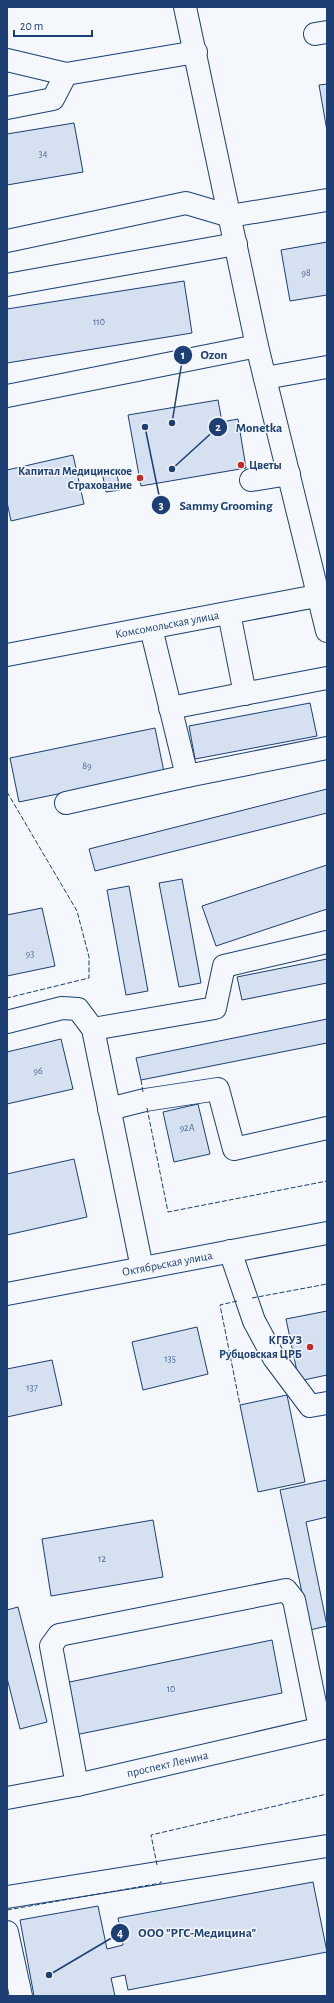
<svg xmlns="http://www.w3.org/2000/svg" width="334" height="2003" font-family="'Alegreya Sans',sans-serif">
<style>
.building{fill:#d5e0f0;stroke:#1d3f73}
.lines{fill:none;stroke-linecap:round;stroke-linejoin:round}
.minor-casing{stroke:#1d3f73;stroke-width:24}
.major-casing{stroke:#1d3f73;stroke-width:24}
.minor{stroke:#f4f7fb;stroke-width:22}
.major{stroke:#f4f7fb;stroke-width:22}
.fence{stroke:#1d3f73;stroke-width:1;stroke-dasharray:5 2;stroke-linecap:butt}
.poi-dot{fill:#c62828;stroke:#f4f7fb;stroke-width:1.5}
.labels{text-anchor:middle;stroke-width:3;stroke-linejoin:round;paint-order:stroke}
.number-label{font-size:10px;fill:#4b6792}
.poi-label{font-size:12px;font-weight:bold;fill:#1d3f73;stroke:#f4f7fb;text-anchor:end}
.street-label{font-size:12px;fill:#1d3f73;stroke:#f4f7fb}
.leader{fill:none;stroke:#1d3f73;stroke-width:1.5}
.callout-dot{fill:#1d3f73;stroke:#f4f7fb;stroke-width:1.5}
.mark-label{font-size:12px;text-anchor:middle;font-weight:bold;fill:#fff}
.callout-label{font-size:13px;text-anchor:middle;font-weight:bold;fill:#1d3f73;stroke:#f4f7fb;stroke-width:3;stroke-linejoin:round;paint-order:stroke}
</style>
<rect width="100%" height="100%" fill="#f4f7fb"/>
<path class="building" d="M327,84V131L319,85Z
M74,123L83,172L7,185V134Z
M327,242V295L290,301L281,250Z
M184,281L192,333L7,363V309Z
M218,400L222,422L238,419L246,468L141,486L128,415Z
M73,455L84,504L11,521L7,502V470Z
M116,469L120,490L106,492L102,472Z
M310,703L317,736L195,759L189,726Z
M155,728L164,772L19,802L10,758Z
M327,789V813L95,871L89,849Z
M327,865V909L216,946L202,906Z
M182,879L201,983L179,987L159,883Z
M129,886L148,991L126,995L107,890Z
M42,908L55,966L7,976V915Z
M327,959V983L242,1000L237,977Z
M327,1019V1043L141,1080L136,1058Z
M61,1039L73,1089L7,1104V1052Z
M198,1104L210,1154L174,1162L163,1112Z
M74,1159L87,1217L7,1235V1174Z
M327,1311V1375L299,1381L286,1319Z
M197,1327L208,1374L143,1390L132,1342Z
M52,1360L62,1405L7,1417V1369Z
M287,1395L305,1482L258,1492L240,1405Z
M327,1480V1517L306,1522L327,1626L310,1630L280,1490Z
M153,1520L163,1577L51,1596L42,1539Z
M18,1607L47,1722L20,1729L7,1678V1610Z
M272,1640L282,1693L70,1736L60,1684Z
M313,1882L327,1952L128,1990L125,1975L111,1978L115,1996H34L20,1920L98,1906L107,1949L123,1945L118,1918Z"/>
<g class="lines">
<defs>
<g id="minor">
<path d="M185,7L257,346L327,631"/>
<path d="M315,34L327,32"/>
<path d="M7,60L66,74"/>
<path d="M7,108L53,99L66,74L196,52"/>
<path d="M7,241L186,203L230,216L327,200"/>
<path d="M7,285L236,244"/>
<path d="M265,378L327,367"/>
<path d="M7,396L257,346"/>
<path d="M251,480L289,474"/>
<path d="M229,613L245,694"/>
<path d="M151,628L187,776"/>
<path d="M170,708L327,678"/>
<path d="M66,803L187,776L327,748"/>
<path d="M7,1022L62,1008L78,1009L93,1029L142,1268"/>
<path d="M93,1029L215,1008L224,966L327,942"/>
<path d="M109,1109L145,1100L218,1089L234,1149L327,1128"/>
<path d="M230,1251L254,1321L274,1358L310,1406L327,1403"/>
<path d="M77,1785L51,1646L59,1635L286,1590L294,1600L320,1728"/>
<path id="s1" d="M7,1798L77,1785L327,1727"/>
<path d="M7,1897L327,1846"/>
<path d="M7,1932L21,1996"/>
</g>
<g id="major">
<path id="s2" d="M7,655L327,594"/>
<path id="s3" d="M7,1294L327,1233"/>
</g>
</defs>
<use href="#minor" class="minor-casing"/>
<use href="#major" class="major-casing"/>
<use href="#minor" class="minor"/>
<use href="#major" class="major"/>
<path class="fence" d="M7,792L77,911L89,957V978L7,998
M141,1080L143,1092
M147,1108L168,1212L327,1181
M252,1298L327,1284
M237,1301L220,1305L240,1405
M157,1865L151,1835L327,1794
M7,1910L161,1883V1881
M7,1989L8,1996"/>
</g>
<g class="poi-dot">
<circle cx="241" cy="465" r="4"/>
<circle cx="140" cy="478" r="4"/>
<circle cx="310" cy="1347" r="4"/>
</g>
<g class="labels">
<g class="number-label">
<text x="43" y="157">34</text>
<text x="306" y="276">98</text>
<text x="99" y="325">110</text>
<text x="87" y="769">89</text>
<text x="30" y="957">93</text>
<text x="38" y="1074">96</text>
<text x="187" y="1131">92А</text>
<text x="170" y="1362">135</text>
<text x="32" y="1391">137</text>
<text x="102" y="1562">12</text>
<text x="171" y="1692">10</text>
</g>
<g class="poi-label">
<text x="249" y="469" text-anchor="start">Цветы</text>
<text x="132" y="475">Капитал Медицинское<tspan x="132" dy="14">Страхование</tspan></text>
<text x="302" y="1344">КГБУЗ<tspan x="302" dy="14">Рубцовская ЦРБ</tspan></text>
</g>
<g class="street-label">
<text dy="4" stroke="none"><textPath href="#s2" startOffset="163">Комсомольская улица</textPath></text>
<text dy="4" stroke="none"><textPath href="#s3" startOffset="163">Октябрьская улица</textPath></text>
<text dy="4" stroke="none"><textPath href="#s1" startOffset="164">проспект Ленина</textPath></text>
</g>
</g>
<path class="leader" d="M172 423L183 355M172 469L218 427M145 427L161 505M49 1975L120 1933"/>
<g class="callout-dot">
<circle cx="172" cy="423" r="4"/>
<circle cx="172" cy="469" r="4"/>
<circle cx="145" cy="427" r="4"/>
<circle cx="49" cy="1975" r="4"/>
<circle cx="183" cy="355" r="10"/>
<circle cx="218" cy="427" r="10"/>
<circle cx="161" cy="505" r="10"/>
<circle cx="120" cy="1933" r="10"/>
</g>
<g class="mark-label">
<text x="183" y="359">1</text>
<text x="218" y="431">2</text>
<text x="161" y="509">3</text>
<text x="120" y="1937">4</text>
</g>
<g class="callout-label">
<text x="214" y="359">Ozon</text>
<text x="259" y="432">Monetka</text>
<text x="226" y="510">Sammy Grooming</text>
<text x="197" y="1937">ООО "РГС-Медицина"</text>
</g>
<rect width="334" height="2003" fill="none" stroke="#1d3f73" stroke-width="16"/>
<path d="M14 30v6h78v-6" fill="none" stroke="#1d3f73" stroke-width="2"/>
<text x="20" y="30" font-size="12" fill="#1d3f73" stroke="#f4f7fb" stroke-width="3" paint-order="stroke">20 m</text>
</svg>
